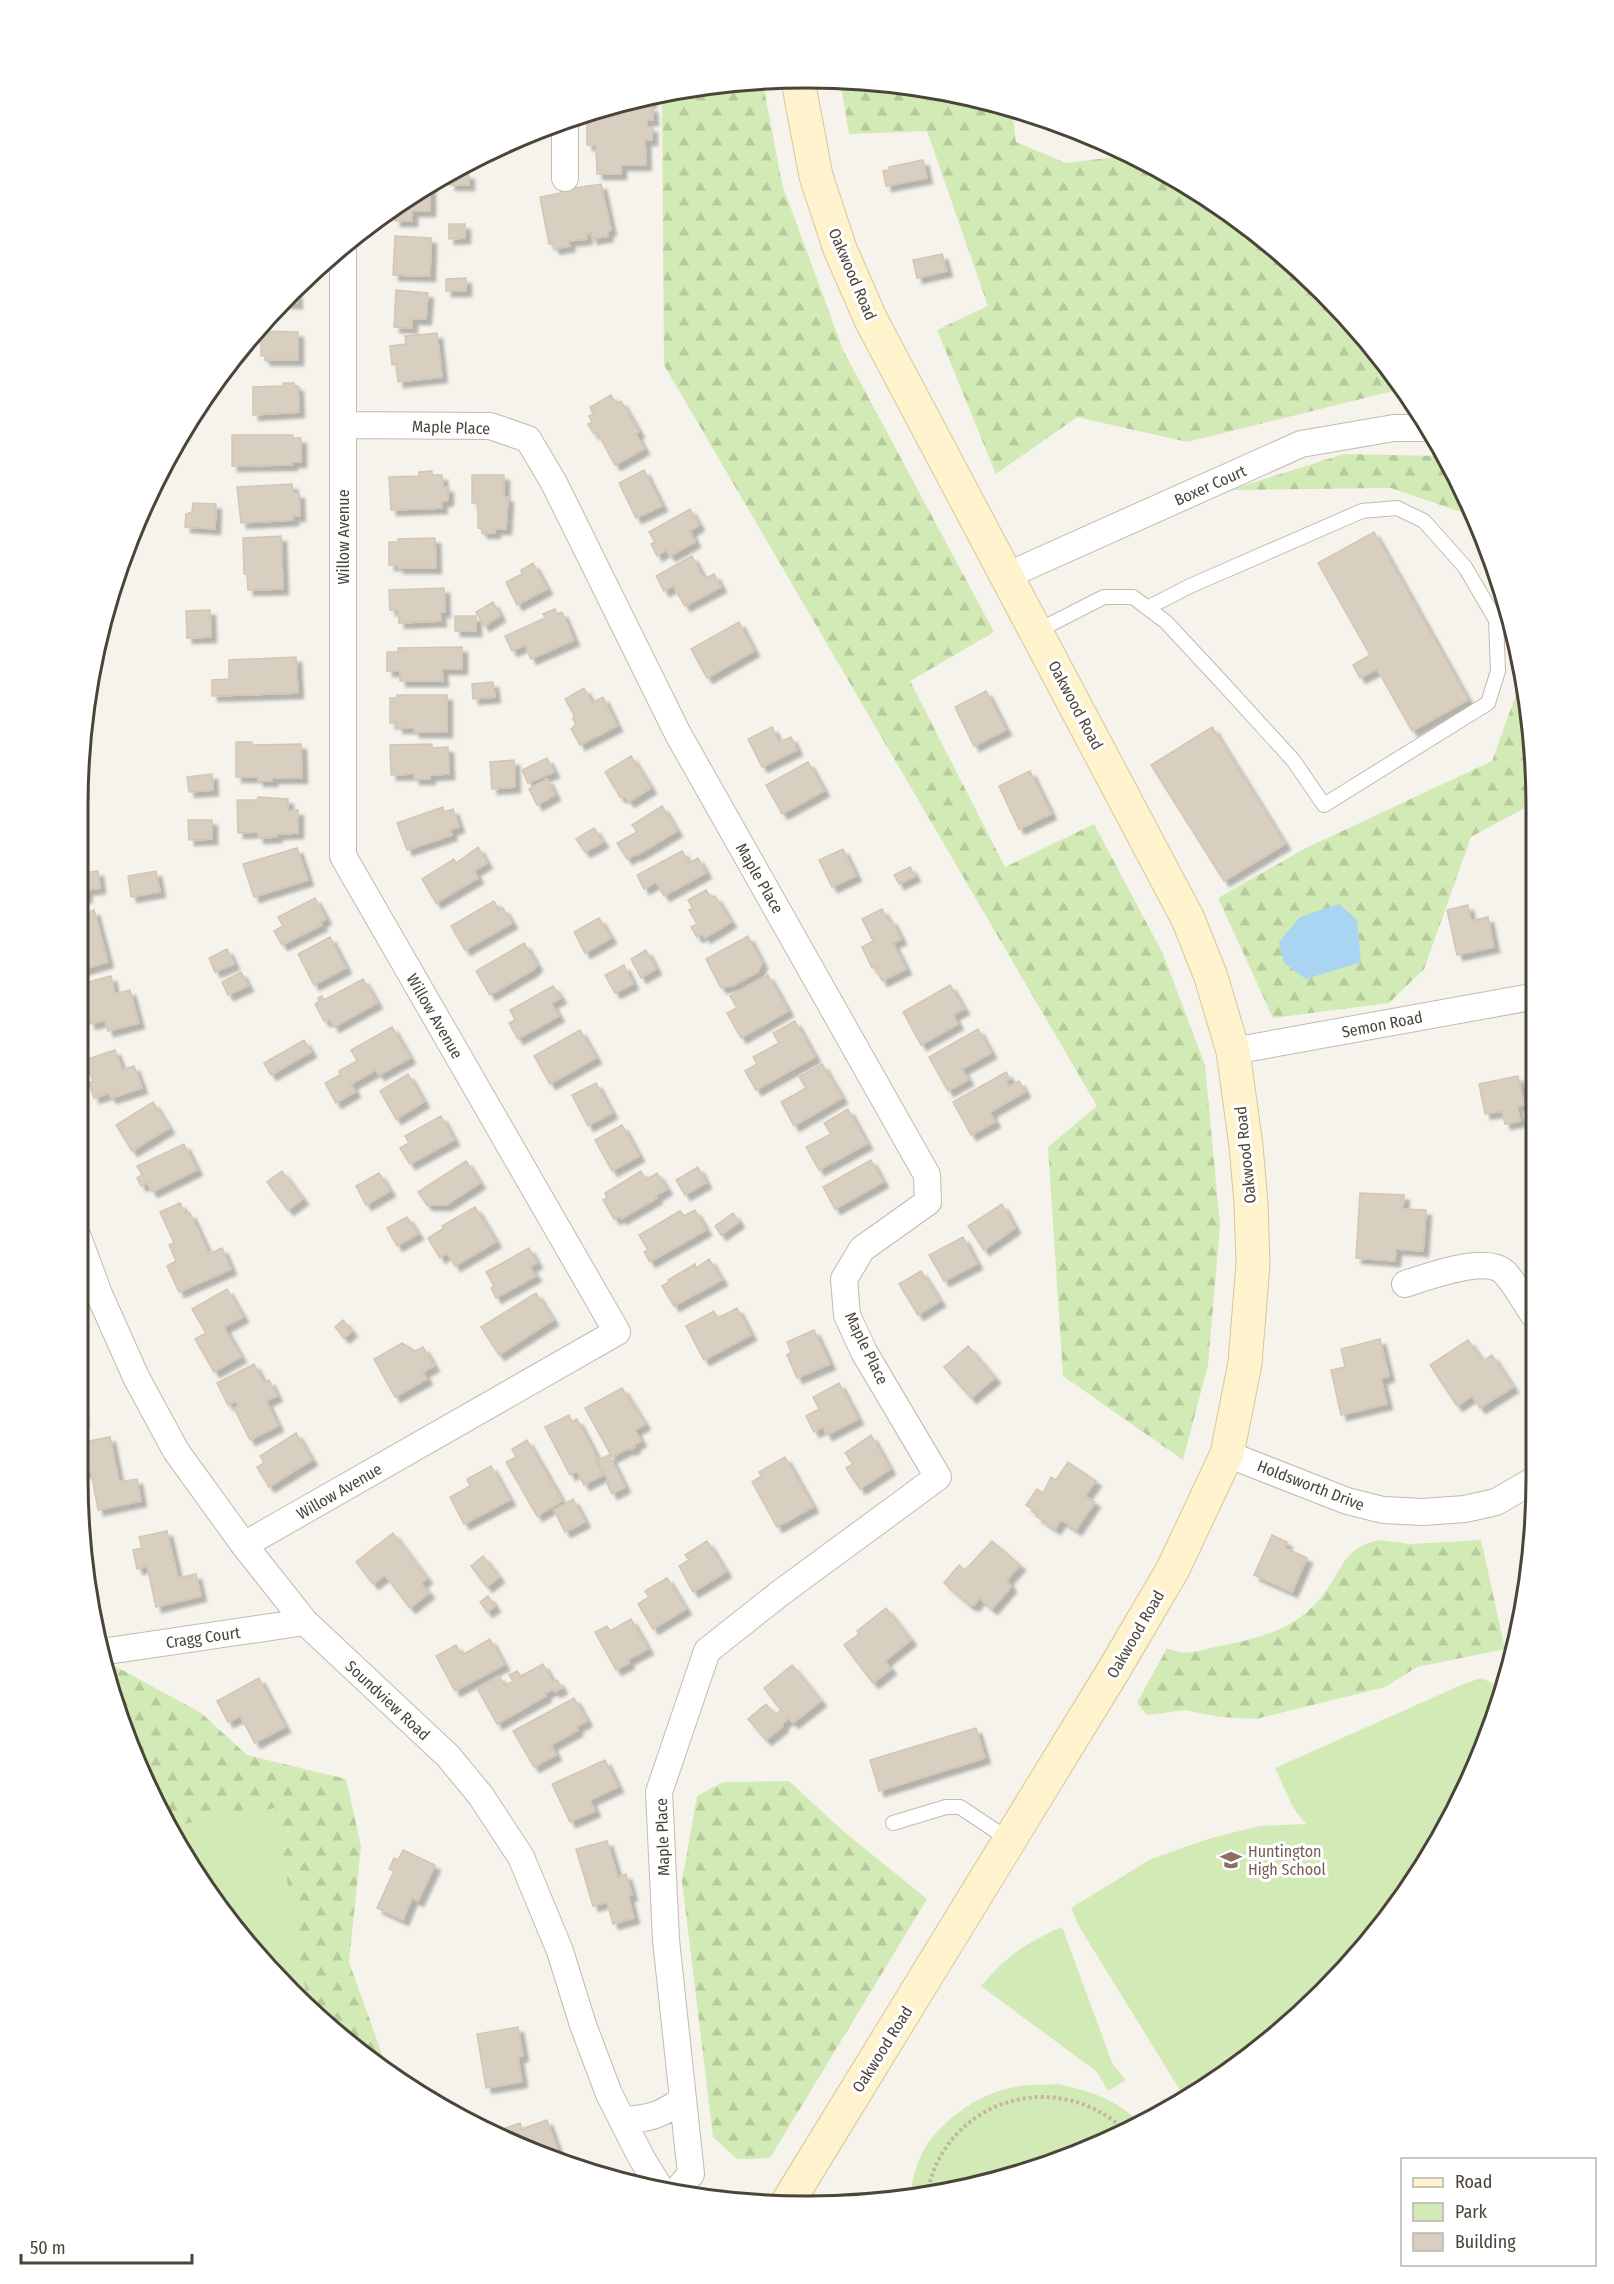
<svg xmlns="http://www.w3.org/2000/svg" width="1614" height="2284" font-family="'Fira Sans Condensed',sans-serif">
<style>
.forest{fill:url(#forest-firs)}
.park{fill:#d2eab5}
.water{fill:#a9d4f2}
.building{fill:#d8cfc1;stroke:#d3c7b4;stroke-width:1.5;filter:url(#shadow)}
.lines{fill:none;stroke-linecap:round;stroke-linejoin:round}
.service-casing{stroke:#c2bbae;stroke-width:16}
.minor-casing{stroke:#c2bbae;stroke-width:28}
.secondary-casing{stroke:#d6c79b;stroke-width:35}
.path{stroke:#c4b79f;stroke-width:4;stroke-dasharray:3 3;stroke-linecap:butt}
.service{stroke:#fff;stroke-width:14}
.minor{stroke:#fff;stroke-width:26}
.secondary{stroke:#fff3cd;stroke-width:33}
.labels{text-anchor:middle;stroke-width:6;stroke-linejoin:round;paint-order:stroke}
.street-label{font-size:16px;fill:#4b4439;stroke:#fff}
.education-label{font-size:16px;fill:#785e54;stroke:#fff;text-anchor:start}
.rim{fill:none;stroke:#4b4439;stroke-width:3}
</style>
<defs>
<pattern id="forest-firs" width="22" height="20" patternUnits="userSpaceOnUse" patternTransform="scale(1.5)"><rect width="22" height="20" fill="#d2eab5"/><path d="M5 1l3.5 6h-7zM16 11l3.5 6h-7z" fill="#b6ca9c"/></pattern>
<filter id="shadow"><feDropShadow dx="5.5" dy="5.5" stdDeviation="1.5" flood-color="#0004"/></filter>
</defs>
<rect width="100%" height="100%" fill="#f6f3ec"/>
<path class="forest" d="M840,80H854L995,103L1012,109L1016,142L1066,163L1132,155L1251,228L1355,326L1397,390L1187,442L1077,417L996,474L937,330L988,306L927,131L849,134Z
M763,83L782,184L843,350L994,632L910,681L1005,867L1094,824L1163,954L1205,1065L1220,1226L1208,1365L1183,1460L1063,1376L1048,1147L1097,1106L664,365L662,96L712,84Z
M1344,454L1442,456L1461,485L1497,573L1509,622L1461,512L1391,488L1230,490Z
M1522,678L1530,712V805L1471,837L1424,969L1389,1003L1273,1018L1218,898L1306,848L1492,761Z
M1380,1540L1410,1544L1481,1540L1505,1649L1417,1667L1385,1687L1256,1719L1220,1717L1185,1710L1147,1715L1137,1703L1167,1648C1186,1657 1201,1650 1220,1646C1256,1639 1293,1630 1318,1601C1342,1575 1340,1547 1380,1540Z
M102,1659L201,1713L247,1755L346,1779L361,1846L349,1962L387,2068L384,2069L327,2025L201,1882L134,1756Z
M789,1781L843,1831L927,1899L770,2158L737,2159L713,2137L682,1881L697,1796L723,1782Z"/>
<path class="park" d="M1481,1678L1503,1688L1461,1799L1386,1921L1288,2025L1183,2095L1080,1928L1071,1908L1151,1859L1211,1838L1260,1826L1306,1824L1294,1809L1275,1768L1461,1685Z
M275,1808L308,2004L201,1882L171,1826Z
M1062,1927L1113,2065L1126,2080L1108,2091L1097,2072L981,1986C1007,1956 1025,1943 1062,1927Z
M1058,2084C1089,2091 1118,2099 1140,2124L1129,2131L1114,2136L1112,2133L1097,2142L949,2192L910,2196C913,2178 917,2159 928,2143C948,2115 985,2090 1021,2086C1033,2084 1046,2085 1058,2084Z"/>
<path class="water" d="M1339,904L1357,920L1361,962L1306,979L1284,963L1279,942L1300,917Z"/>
<path class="building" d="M651,98V102H647V107H652L653,120H647V128L652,127V140H645L646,165H621V174H597L596,145H587V113Z
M923,160L927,178L886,186L883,171L890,170L889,167Z
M449,174H469V185H450Z
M601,184L611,230L607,231L608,236L592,239L591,233L586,234L587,239L568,241L570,246L554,249L553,244H549L540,197L561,193L560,190Z
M427,187H430V211H412V221H395V210Z
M449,224H465V238L449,239Z
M395,236L431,238L430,276L393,275Z
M942,254L947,271L917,278L913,260Z
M466,278V291H446V279Z
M396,290L428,293L426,319H412V328L394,327Z
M296,291L297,303H285Z
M261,331L298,332V360H265V356H261Z
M437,333L442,377L398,382L396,364L392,365L390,346L406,344L405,336Z
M283,383H294V386H298L299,412L253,415V387L283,386Z
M611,395L616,404L621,401L639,432L636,434L644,449L615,465L597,432L594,434L588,424L592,422L589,416L593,414L590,407Z
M232,435H293V438H301V462H292V465L232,466Z
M644,470L662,506L636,518L619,483Z
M432,471V475H442L443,487H448V500L441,502L442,508L391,510L389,477L419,476V472Z
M472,475H504V497H508L506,529H495V533H482V529L478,528V503H472Z
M292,484L293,493H299L300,516H293V520L241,523L237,487Z
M193,503L216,504L215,529L185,527L186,514L192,512Z
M690,509L699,525L690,531L695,542L670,556L666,550L657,556L651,544L655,542L649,532Z
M1374,532L1468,700L1412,731L1377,669L1360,678L1353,665L1370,655L1318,563Z
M281,536L283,589L248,590L247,574H244L243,538Z
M435,538L436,568H398V565H389V542H398V539Z
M692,556L704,579L714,574L721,587L685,606L673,586L664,591L656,576Z
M533,563L547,589L517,605L506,582L522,574L521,570Z
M444,588L445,612H440L441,621L399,623L398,610H390L389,590Z
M493,602L500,616L484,626L476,612Z
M555,609L557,614L562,612L574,640L531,659L525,645L512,651L505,636L545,618L543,614Z
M210,610L211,637L187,638L186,611Z
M455,616H476V631H455Z
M739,622L754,651L707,678L691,649Z
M462,647V669H442L443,681H400V671H387V652H398V648Z
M296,657L298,693L212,696V680L229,679V660Z
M493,682L495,697L473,699L472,684Z
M584,688L592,703L603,697L617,726L580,745L571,729L576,724L573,719L574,715L565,699Z
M986,691L1006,730L974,746L955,707Z
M397,695H447V732H414V728H397L398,723H390V698H397Z
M772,727L779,742L791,737L797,750L762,767L748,739Z
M1212,727L1285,844L1224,881L1151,765Z
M236,742H252V745L301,744L302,778H272V781H258V777H236Z
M432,744V748L448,747L449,774L430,775V779H414V774L391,775L390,745Z
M631,756L651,788L629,802L626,797H620L605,772Z
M547,758L554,772L528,783L522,770Z
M514,760L515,787L492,789L490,762Z
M808,762L824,791L782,814L766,785Z
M1030,771L1051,814L1019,829L999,786Z
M212,774L213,790L189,792L187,777Z
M547,779L555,795L537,805L529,789Z
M258,797L288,799V811L298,810V833L276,834L277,837L258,838V832L238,833L237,800H257Z
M662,806L677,831L637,855L636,854L627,859L617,843L637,832L632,825Z
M443,807L444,812L453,809L459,827L450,830L452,835L407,850L397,823Z
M188,820H212V839L189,840Z
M594,828L603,842L585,852L576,839Z
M478,847L487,863L474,871L478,878L436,903L422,879L454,859L456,863Z
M297,848L308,880L254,897L243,864Z
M843,849L856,876L832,887L819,860Z
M682,851L689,863L698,858L706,873L664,896L656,882L644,889L637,875Z
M78,852L81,873L98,871L100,888L86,890L87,897L78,898Z
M910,867L915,876L899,884L894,875Z
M156,871L160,892L131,897L128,876Z
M706,890L711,898L715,896L731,922L705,938L703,934L697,937L691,927L697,924L689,910L693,908L688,900Z
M315,898L326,919L320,922L322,925L282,945L274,931L283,926L278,917Z
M494,901L499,910L503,908L512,923L465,950L451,926Z
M1468,905L1471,921L1488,917L1494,947L1457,955L1447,910Z
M882,909L888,921L891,919L901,939L893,943L906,969L882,981L875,966L872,968L862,947L873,941L862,919Z
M94,910L108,962L78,971V915Z
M599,918L611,938L585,953L574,932Z
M748,936L762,963L758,972L734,985L721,988L706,959Z
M330,937L346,968L314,985L298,954Z
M524,943L537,965L533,970L490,995L476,971Z
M227,949L234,964L215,972L209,958Z
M646,950L656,969L641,978L631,959Z
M624,965L633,984L615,993L605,975Z
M241,972L248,986L228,995L222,982Z
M768,975L788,1011L741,1038L727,1013L737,1008L730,996Z
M111,976L115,994L130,990L139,1023L108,1031L105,1020L90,1024L80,984Z
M363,979L377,1003L334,1027L330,1020L324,1021L315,1004L319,1001L318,998L322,996L324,1000Z
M950,985L964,1009L953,1015L958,1024L921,1045L903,1012Z
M553,986L561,998L551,1003L559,1016L518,1039L509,1023L515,1020L510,1010Z
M795,1021L815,1057L756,1090L745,1071L757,1064L753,1057L779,1043L773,1033Z
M392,1027L410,1058L379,1075L376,1070L351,1084L355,1092L336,1103L325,1083L340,1075L339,1071L357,1061L351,1050Z
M978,1029L991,1053L962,1069L968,1080L948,1091L929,1057Z
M580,1030L596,1058L550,1084L534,1056Z
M304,1040L311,1052L271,1075L264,1063Z
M115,1050L122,1070L134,1066L142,1088L111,1098L109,1093L94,1098L89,1083L93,1081L85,1060Z
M822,1064L842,1098L794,1126L781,1102L806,1088L799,1077Z
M1006,1072L1010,1079L1006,1081L1009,1087L1019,1081L1025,1092L990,1112L995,1122L971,1135L953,1102Z
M408,1074L424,1102L396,1119L380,1091Z
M1518,1076L1524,1105L1517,1106L1520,1121L1505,1124L1502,1111L1485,1114L1479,1084Z
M596,1083L612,1113L588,1126L572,1095Z
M153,1102L169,1128L132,1151L116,1125Z
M848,1109L867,1144L819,1170L806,1147L831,1134L824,1123Z
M441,1116L454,1140L410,1164L400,1148L409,1143L405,1136Z
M622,1125L639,1156L612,1171L595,1140Z
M184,1144L197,1170L152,1192L147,1183L141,1186L137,1178L142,1175L137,1166Z
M871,1160L883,1182L835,1209L823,1187Z
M466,1161L480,1183L446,1205H427L418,1192Z
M698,1167L706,1183L685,1195L676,1180Z
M282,1171L303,1199L288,1210L267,1182Z
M641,1171L646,1180L657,1173L667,1189L655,1196L657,1198L621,1219L620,1216L614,1219L603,1200L607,1197L605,1193Z
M379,1173L390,1191L366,1205L356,1186Z
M1360,1193L1404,1195L1403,1209L1426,1210L1423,1251L1396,1249L1395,1261L1356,1258Z
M180,1203L186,1215L190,1213L209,1254L222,1248L231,1269L179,1292L167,1266L176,1261L169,1245L174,1243L160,1212Z
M1002,1204L1015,1228L984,1250L968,1226Z
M475,1207L496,1242L455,1266L447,1253L440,1258L428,1238L444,1228L442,1226Z
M695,1210L706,1230L650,1262L644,1252L648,1250L639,1235L680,1211L684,1216Z
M733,1213L739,1222L721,1235L715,1226Z
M407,1217L418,1234L397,1246L387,1228Z
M963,1237L977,1264L944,1281L929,1255Z
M529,1248L537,1263L530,1267L536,1276L496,1298L491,1288L494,1286L486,1272Z
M709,1259L722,1280L674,1306L662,1286L669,1282L668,1280L695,1264L696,1268Z
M921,1271L940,1301L918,1315L899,1284Z
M227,1289L243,1317L224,1327L241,1357L214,1372L195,1339L206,1333L192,1309Z
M536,1293L553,1320L499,1355L481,1327Z
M737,1308L751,1335L704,1360L686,1326L714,1311L718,1318Z
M343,1320L352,1331L344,1338L335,1327Z
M814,1330L830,1364L797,1378L787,1355L791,1352L787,1342Z
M1380,1339L1389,1376L1381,1379L1387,1404L1341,1415L1331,1370L1345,1367L1341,1349Z
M1468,1340L1483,1361L1492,1355L1513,1387L1480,1408L1472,1396L1457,1406L1430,1365Z
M402,1343L415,1351L423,1347L434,1366L423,1372L427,1379L395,1397L374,1359Z
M968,1346L995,1378L971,1398L944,1367Z
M254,1364L264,1383L269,1380L277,1396L266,1401L278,1426L250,1440L234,1408L238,1406L236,1401L228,1405L217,1383Z
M839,1383L858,1419L827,1435L823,1427L814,1432L806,1416L819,1409L813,1397Z
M78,1388L83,1421L78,1422Z
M622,1388L645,1424L635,1430L641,1441L634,1445L635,1447L630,1450L629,1448L612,1457L585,1408Z
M569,1415L572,1422L577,1419L594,1452L597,1459L595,1460L603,1475L584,1485L577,1471L570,1475L545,1427Z
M296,1433L312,1460L269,1487L257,1467L264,1463L260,1456Z
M871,1435L890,1469L860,1489L846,1468L853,1464L845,1453Z
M110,1437L119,1482L137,1479L141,1501L98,1510L91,1471L78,1474V1449L85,1448L84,1442Z
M527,1440L562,1501L537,1516L506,1462L516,1457L512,1449Z
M609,1455L625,1487L612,1494L606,1482L609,1481L598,1460Z
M785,1457L813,1507L777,1527L752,1482L761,1476L759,1472Z
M1068,1462L1096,1481L1085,1496L1095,1502L1076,1530L1061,1520L1055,1529L1036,1516L1038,1513L1026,1505L1037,1489L1043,1493L1051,1477L1056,1480Z
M491,1466L510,1500L464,1524L450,1497L470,1486L467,1479Z
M573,1499L585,1522L565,1532L554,1510Z
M167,1531L178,1578L196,1574L201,1596L156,1607L147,1566L137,1569L133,1550L142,1548L139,1537Z
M393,1533L427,1578L421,1583L429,1593L410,1608L385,1575L373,1584L356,1562Z
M1272,1535L1287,1542L1285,1548L1307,1558L1292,1592L1254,1575Z
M707,1541L726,1572L693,1592L679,1566L689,1560L685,1555Z
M992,1541L1020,1565L1007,1580L1011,1587L992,1609L979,1598L975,1605H970L944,1583L959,1565L965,1570Z
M483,1556L499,1577L487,1587L471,1566Z
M667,1578L686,1609L653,1629L638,1604L649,1597L645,1591Z
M488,1596L495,1606L487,1612L480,1602Z
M886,1608L911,1640L885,1661L891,1669L873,1683L844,1645L859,1634L857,1631Z
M631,1619L648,1649L627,1660L629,1663L616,1670L595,1632L607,1626L610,1631Z
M490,1639L504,1665L455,1691L436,1656L456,1645L462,1655Z
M543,1664L553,1682L557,1680L562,1688L555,1692L553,1689L545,1693L546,1696L497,1724L477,1688L499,1676L505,1686L513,1681L509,1675L517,1671L521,1676Z
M792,1665L821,1701L793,1723L789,1718L782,1724L783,1726L766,1740L748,1719L766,1704L775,1715L781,1710L764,1688Z
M259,1678L285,1727L255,1743L240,1716L228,1722L217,1701Z
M574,1698L587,1721L576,1727L578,1730L551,1745L556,1755L534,1767L513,1731Z
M976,1728L985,1758L879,1791L870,1760Z
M605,1760L618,1787L590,1800L595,1811L570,1822L552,1784Z
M607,1841L618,1877L626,1874L632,1895L628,1896L634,1918L613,1924L607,1902L593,1906L576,1849Z
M403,1850L435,1865L418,1901L412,1898L403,1920L377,1908L394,1871L389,1869L394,1858L398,1860Z
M518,2027L523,2056L518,2057L522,2082L486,2088L477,2034Z
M547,2120L559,2154L552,2157L528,2150L501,2136L505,2135L503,2129L520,2123L522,2129Z"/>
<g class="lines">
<defs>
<path id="service" d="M1037,631L1104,597H1133L1166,622L1219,679L1293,760L1324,805L1488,703L1498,671L1496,620L1465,567L1424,521L1397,508L1362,511L1190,586L1147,608
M893,1823L946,1807H960L1011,1841"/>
<path id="minor" d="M565,120V178
M343,425L490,426L528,439L554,483L678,734L927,1175L928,1202L862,1249L844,1279L847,1315L864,1352L938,1477L779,1594L707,1651L659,1792L666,1940L691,2174L677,2190
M1006,576L1301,444L1394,428H1423
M1233,1051L1531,997
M78,1237L99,1294L136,1377L176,1451L244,1545L305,1622L448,1756L481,1796L521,1857L560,1951L583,2025L609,2094L641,2157L658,2185
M1405,1284C1426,1277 1486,1255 1504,1272C1515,1283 1524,1301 1533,1314
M1227,1454L1347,1501L1383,1510L1423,1512L1465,1509L1496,1502L1534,1480
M244,1545L617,1332L343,856V247
M101,1652L305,1622
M622,2120C649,2119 662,2115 683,2099"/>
<path id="secondary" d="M786,2205L1115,1668L1173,1569L1227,1454L1245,1363L1253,1264L1251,1203L1246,1146L1233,1051L1211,977L1188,919L871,320L840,249L816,176L798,81"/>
</defs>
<use href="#service" class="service-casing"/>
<use href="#minor" class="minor-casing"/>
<use href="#secondary" class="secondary-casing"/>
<path class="path" d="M927,2194C945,2099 1057,2065 1127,2132"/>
<use href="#service" class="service"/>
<use href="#minor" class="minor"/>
<use href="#secondary" class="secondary"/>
</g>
<defs>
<symbol id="school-bare" viewBox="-9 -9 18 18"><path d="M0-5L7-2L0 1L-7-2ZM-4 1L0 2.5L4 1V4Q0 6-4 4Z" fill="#8d6e63" stroke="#fff" stroke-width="2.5" paint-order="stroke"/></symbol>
</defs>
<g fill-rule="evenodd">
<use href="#school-bare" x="1216" y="1845" width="30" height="30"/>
</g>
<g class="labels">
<g class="street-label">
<text transform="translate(853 274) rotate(67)" y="6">Oakwood Road</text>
<text transform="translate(451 427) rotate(2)" y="6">Maple Place</text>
<text transform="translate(1210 485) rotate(-24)" y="6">Boxer Court</text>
<text transform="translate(343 537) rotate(-90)" y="6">Willow Avenue</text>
<text transform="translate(1076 705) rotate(62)" y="6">Oakwood Road</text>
<text transform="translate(760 878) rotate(60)" y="6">Maple Place</text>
<text transform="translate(435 1016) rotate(60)" y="6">Willow Avenue</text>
<text transform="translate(1382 1024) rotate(-11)" y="6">Semon Road</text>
<text transform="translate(1245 1155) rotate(-96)" y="6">Oakwood Road</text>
<text transform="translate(867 1348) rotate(64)" y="6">Maple Place</text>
<text transform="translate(1311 1485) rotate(21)" y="6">Holdsworth Drive</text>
<text transform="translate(339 1491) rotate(-30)" y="6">Willow Avenue</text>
<text transform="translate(1135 1634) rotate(-60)" y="6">Oakwood Road</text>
<text transform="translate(203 1637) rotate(-8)" y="6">Cragg Court</text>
<text transform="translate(388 1700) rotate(43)" y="6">Soundview Road</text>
<text transform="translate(662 1837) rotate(-92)" y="6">Maple Place</text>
<text transform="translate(882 2049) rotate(-58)" y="6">Oakwood Road</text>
</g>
<g class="education-label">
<text x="1248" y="1857">Huntington<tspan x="1248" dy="18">High School</tspan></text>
</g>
</g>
<path d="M0 0H1614V2284H0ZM806 88H808A718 718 0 0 1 1526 806V1478A718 718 0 0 1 808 2196H806A718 718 0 0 1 88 1478V806A718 718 0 0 1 806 88Z" fill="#fff" fill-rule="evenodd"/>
<path class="rim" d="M806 88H808A718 718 0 0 1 1526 806V1478A718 718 0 0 1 808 2196H806A718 718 0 0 1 88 1478V806A718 718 0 0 1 806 88Z"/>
<rect x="1401" y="2158" width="195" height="108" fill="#ffffff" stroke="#b7b4b0" stroke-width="1.5"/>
<rect x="1413" y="2178" width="30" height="9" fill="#fff3cd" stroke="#b7b4b0" stroke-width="1.5"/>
<text x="1455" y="2188" font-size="18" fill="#4b4439">Road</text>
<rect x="1413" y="2203" width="30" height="18" fill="#d2eab5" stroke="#b7b4b0" stroke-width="1.5"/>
<text x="1455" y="2218" font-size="18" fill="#4b4439">Park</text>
<rect x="1413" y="2233" width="30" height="18" fill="#d8cfc1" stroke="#b7b4b0" stroke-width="1.5"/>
<text x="1455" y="2248" font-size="18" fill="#4b4439">Building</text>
<path d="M21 2254v9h171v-9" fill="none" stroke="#4b4439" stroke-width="3"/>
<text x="30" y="2254" font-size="18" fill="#4b4439" stroke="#ffffff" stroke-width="4.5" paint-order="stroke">50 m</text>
</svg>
